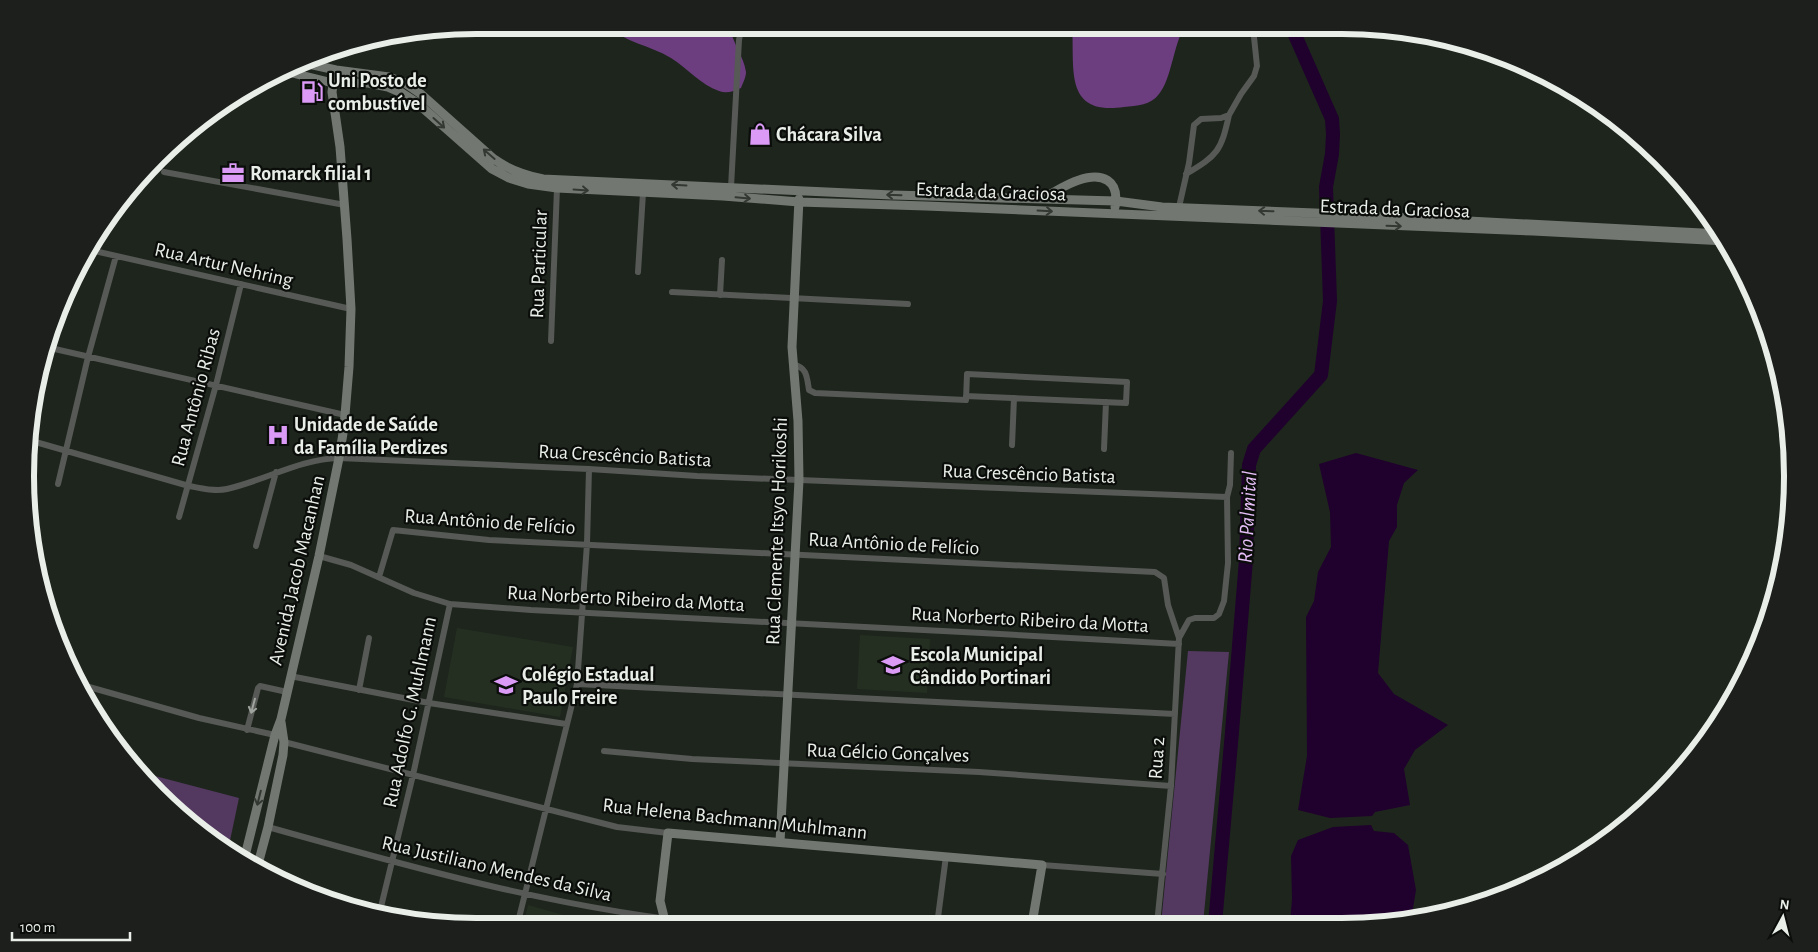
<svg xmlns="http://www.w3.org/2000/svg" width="1818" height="952" font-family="'Alegreya Sans',sans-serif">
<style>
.built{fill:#242f21}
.green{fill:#53395f}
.forest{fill:#6c3d7f}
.water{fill:#20002d}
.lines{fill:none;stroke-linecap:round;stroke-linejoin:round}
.river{stroke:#20002d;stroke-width:14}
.street{stroke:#565955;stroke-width:6}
.secondary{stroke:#727871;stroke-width:9}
.oneway{stroke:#343833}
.oneway2{stroke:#a0a49e}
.labels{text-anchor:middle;stroke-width:4.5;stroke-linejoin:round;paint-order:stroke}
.poi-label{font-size:20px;font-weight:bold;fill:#e9eee8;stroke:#0a0d0a;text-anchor:start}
.street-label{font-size:20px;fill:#e9eee8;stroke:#0a0d0a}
.water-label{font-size:21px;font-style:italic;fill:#e7c0f9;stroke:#0a0d0a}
.rim{fill:none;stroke:#e9eee8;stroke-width:6}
</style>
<rect width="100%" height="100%" fill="#1e251d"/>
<path class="built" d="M457,628L573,647L560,717L444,697Z
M860,635L930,639L927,693L857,689Z
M528,905L574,918L573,926H523Z"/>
<path class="green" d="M1188,651L1229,652L1203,924H1161Z
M136,771L239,798L228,850L202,834Z"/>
<path class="forest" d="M607,25H730C731,42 744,56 746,72C746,77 743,83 741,88C734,91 727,94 719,91C701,85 687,68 671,58C650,45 625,43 607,25Z
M1072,26H1185C1173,45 1172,78 1159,94C1151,105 1137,106 1124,107C1063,116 1075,68 1072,26Z"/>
<path class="water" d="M1356,453L1418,470L1404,483L1397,505V527L1389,541L1378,673L1394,694L1448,725L1415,750L1404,769L1410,805L1375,812L1372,816L1330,818L1298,810L1307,756L1306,617L1314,601L1318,572L1331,547L1330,512L1319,464Z
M1371,825L1374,831L1394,833L1408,845L1416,890L1411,920L1401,923H1290L1292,899L1291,856L1298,840L1333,827Z"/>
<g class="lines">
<path class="river" d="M1215,924L1232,732L1246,560L1249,465L1254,449L1321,375L1330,301L1326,187L1332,154L1333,134L1332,119L1291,26"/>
<path class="street" d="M500,25L503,26
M164,172L345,205
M1186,174C1218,155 1221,151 1229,115
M731,187L739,40L741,30L747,25
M1179,207L1189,163L1194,125L1201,119L1221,118L1229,115L1241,94L1254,76L1257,66L1254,37
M90,250L351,309
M638,272L643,193
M672,292L908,304
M720,295L722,260
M551,341L557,188
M46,347L345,415
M794,365C807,367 807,378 809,390L815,393L966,400L967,374L1127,382L1126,403L966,396
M32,441L189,486C201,488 215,492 227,489C266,480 300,459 339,458L589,469L697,476L1227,497
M1012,445L1014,398
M1104,449L1106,402
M58,484L88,357L116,256
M179,517L216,385L241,284
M256,546L276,472
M319,556L351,565L414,593L450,604L531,610L982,633L1179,644
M379,577L393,530L489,540L1155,572L1164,578L1168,605L1179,638L1171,786L1157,924
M1179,638L1189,620L1195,618H1214L1219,614L1224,601L1228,563L1227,497L1230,485L1231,453
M290,676L429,703L566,724
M577,684L1175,714
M82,685L199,718L275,735
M359,690L369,638
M247,730L258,688L260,686L287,692
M284,742L617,827L668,833
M604,751L692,759L979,772L1171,786
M268,827C417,869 567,911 722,925
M1042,865L1163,874
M379,915L413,775L450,604
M937,925L946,856
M517,926L577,684L587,544L589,469"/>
<path class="secondary" d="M304,63L336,70L389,77L405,83L421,94L494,159C509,170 524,175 543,179L892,195L1116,201L1162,207L1315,213L1721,234
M288,72L333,83H368L388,87L402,93L416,102L492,169L509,178L528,184L557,188L723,196L799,202L926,206L1533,231L1726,241
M1043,198C1055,192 1066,184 1079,180C1102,172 1120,180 1115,207
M780,842L799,480L798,421L792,347L799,199
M244,860L275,735L281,719L319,556L339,458L344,427L349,367L351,309L347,239L340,147L332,92L334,78
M257,868L268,827L283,755L284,742L281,722
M666,925L660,901L668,833L1042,865L1032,924"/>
</g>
<defs><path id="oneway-shaft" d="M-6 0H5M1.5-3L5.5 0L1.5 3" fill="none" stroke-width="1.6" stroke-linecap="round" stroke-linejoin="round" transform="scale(1.25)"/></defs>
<g class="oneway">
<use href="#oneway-shaft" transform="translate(439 123) rotate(42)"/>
<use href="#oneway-shaft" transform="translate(489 154) rotate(-139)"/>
<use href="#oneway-shaft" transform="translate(679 185) rotate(-177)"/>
<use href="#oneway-shaft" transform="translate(581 190) rotate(4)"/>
<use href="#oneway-shaft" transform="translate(894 195) rotate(-178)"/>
<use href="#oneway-shaft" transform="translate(743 198) rotate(5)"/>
<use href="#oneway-shaft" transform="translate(1045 211) rotate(3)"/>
<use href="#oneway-shaft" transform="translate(1266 211) rotate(-178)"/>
<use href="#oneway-shaft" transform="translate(1394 226) rotate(2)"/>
<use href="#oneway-shaft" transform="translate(259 798) rotate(104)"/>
</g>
<use class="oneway2" href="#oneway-shaft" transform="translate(253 706) rotate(105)"/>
<defs>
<symbol id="fuel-bare" viewBox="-9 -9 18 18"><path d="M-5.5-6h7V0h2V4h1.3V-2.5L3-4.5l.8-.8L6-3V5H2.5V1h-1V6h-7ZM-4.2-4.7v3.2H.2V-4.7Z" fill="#da9af6" stroke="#0a0d0a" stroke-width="2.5" paint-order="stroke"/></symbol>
<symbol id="shop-bare" viewBox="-9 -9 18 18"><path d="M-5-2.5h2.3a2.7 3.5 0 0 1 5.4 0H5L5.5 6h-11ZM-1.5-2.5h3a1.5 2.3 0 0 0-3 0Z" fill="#da9af6" stroke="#0a0d0a" stroke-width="2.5" paint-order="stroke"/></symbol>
<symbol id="office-bare" viewBox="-9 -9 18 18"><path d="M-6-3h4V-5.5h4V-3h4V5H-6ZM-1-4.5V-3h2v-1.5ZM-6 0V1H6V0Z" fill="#da9af6" stroke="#0a0d0a" stroke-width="2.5" paint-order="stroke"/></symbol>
<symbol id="hospital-bare" viewBox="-9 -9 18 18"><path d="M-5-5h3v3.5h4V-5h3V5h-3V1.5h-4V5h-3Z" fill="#da9af6" stroke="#0a0d0a" stroke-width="2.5" paint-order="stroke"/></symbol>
<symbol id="school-bare" viewBox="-9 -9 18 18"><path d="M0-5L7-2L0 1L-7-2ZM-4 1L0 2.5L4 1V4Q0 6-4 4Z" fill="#da9af6" stroke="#0a0d0a" stroke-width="2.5" paint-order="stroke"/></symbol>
</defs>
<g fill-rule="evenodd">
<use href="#fuel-bare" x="296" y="76" width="32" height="32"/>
<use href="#shop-bare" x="744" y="118" width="32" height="32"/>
<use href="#office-bare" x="217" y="157" width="32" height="32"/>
<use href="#hospital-bare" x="262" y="419" width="32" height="32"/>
<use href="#school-bare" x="877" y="649" width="32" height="32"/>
<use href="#school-bare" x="490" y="669" width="32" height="32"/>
</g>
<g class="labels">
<g class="poi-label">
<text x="328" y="87">Uni Posto de<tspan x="328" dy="23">combustível</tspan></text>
<text x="776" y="141">Chácara Silva</text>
<text x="250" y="180">Romarck filial 1</text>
<text x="294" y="431">Unidade de Saúde<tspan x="294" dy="23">da Família Perdizes</tspan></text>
<text x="910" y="661">Escola Municipal<tspan x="910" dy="23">Cândido Portinari</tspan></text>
<text x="522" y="681">Colégio Estadual<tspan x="522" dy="23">Paulo Freire</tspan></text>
</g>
<g class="street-label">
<text transform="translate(991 191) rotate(2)" y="7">Estrada da Graciosa</text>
<text transform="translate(1395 208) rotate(2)" y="7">Estrada da Graciosa</text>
<text transform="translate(224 264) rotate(13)" y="7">Rua Artur Nehring</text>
<text transform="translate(538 264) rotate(-88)" y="7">Rua Particular</text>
<text transform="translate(195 397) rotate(-75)" y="7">Rua Antônio Ribas</text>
<text transform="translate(625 455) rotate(3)" y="7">Rua Crescêncio Batista</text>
<text transform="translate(1029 473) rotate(2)" y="7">Rua Crescêncio Batista</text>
<text transform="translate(490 521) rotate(4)" y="7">Rua Antônio de Felício</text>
<text transform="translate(776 531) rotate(-88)" y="7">Rua Clemente Itsyo Horikoshi</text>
<text transform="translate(894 543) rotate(3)" y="7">Rua Antônio de Felício</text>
<text transform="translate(296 570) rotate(-77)" y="7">Avenida Jacob Macanhan</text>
<text transform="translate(626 598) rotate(3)" y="7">Rua Norberto Ribeiro da Motta</text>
<text transform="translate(1030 619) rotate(3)" y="7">Rua Norberto Ribeiro da Motta</text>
<text transform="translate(409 712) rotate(-78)" y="7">Rua Adolfo G. Muhlmann</text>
<text transform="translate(888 752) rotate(2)" y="7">Rua Gélcio Gonçalves</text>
<text transform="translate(1156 758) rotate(-86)" y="7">Rua 2</text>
<text transform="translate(735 818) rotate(6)" y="7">Rua Helena Bachmann Muhlmann</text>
<text transform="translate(497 868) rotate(13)" y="7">Rua Justiliano Mendes da Silva</text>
</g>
<g class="water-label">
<text transform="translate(1247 517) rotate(-87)" y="7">Rio Palmital</text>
</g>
</g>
<path d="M0 0H1818V952H0ZM476 34H1342A442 442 0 0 1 1784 476V476A442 442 0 0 1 1342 918H476A442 442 0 0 1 34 476V476A442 442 0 0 1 476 34Z" fill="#1c1f1c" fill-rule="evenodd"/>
<path class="rim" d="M476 34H1342A442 442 0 0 1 1784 476V476A442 442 0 0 1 1342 918H476A442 442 0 0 1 34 476V476A442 442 0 0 1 476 34Z"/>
<g transform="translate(1783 917) rotate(7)" stroke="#0a0d0a" stroke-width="4" paint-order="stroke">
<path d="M0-4L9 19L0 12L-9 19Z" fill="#e9eee8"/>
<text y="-8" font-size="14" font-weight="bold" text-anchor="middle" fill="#e9eee8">N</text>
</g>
<path d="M12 932v8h118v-8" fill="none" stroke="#e9eee8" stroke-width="2.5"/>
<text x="20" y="932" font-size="15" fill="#e9eee8" stroke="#0a0d0a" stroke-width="4" paint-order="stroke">100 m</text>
</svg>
